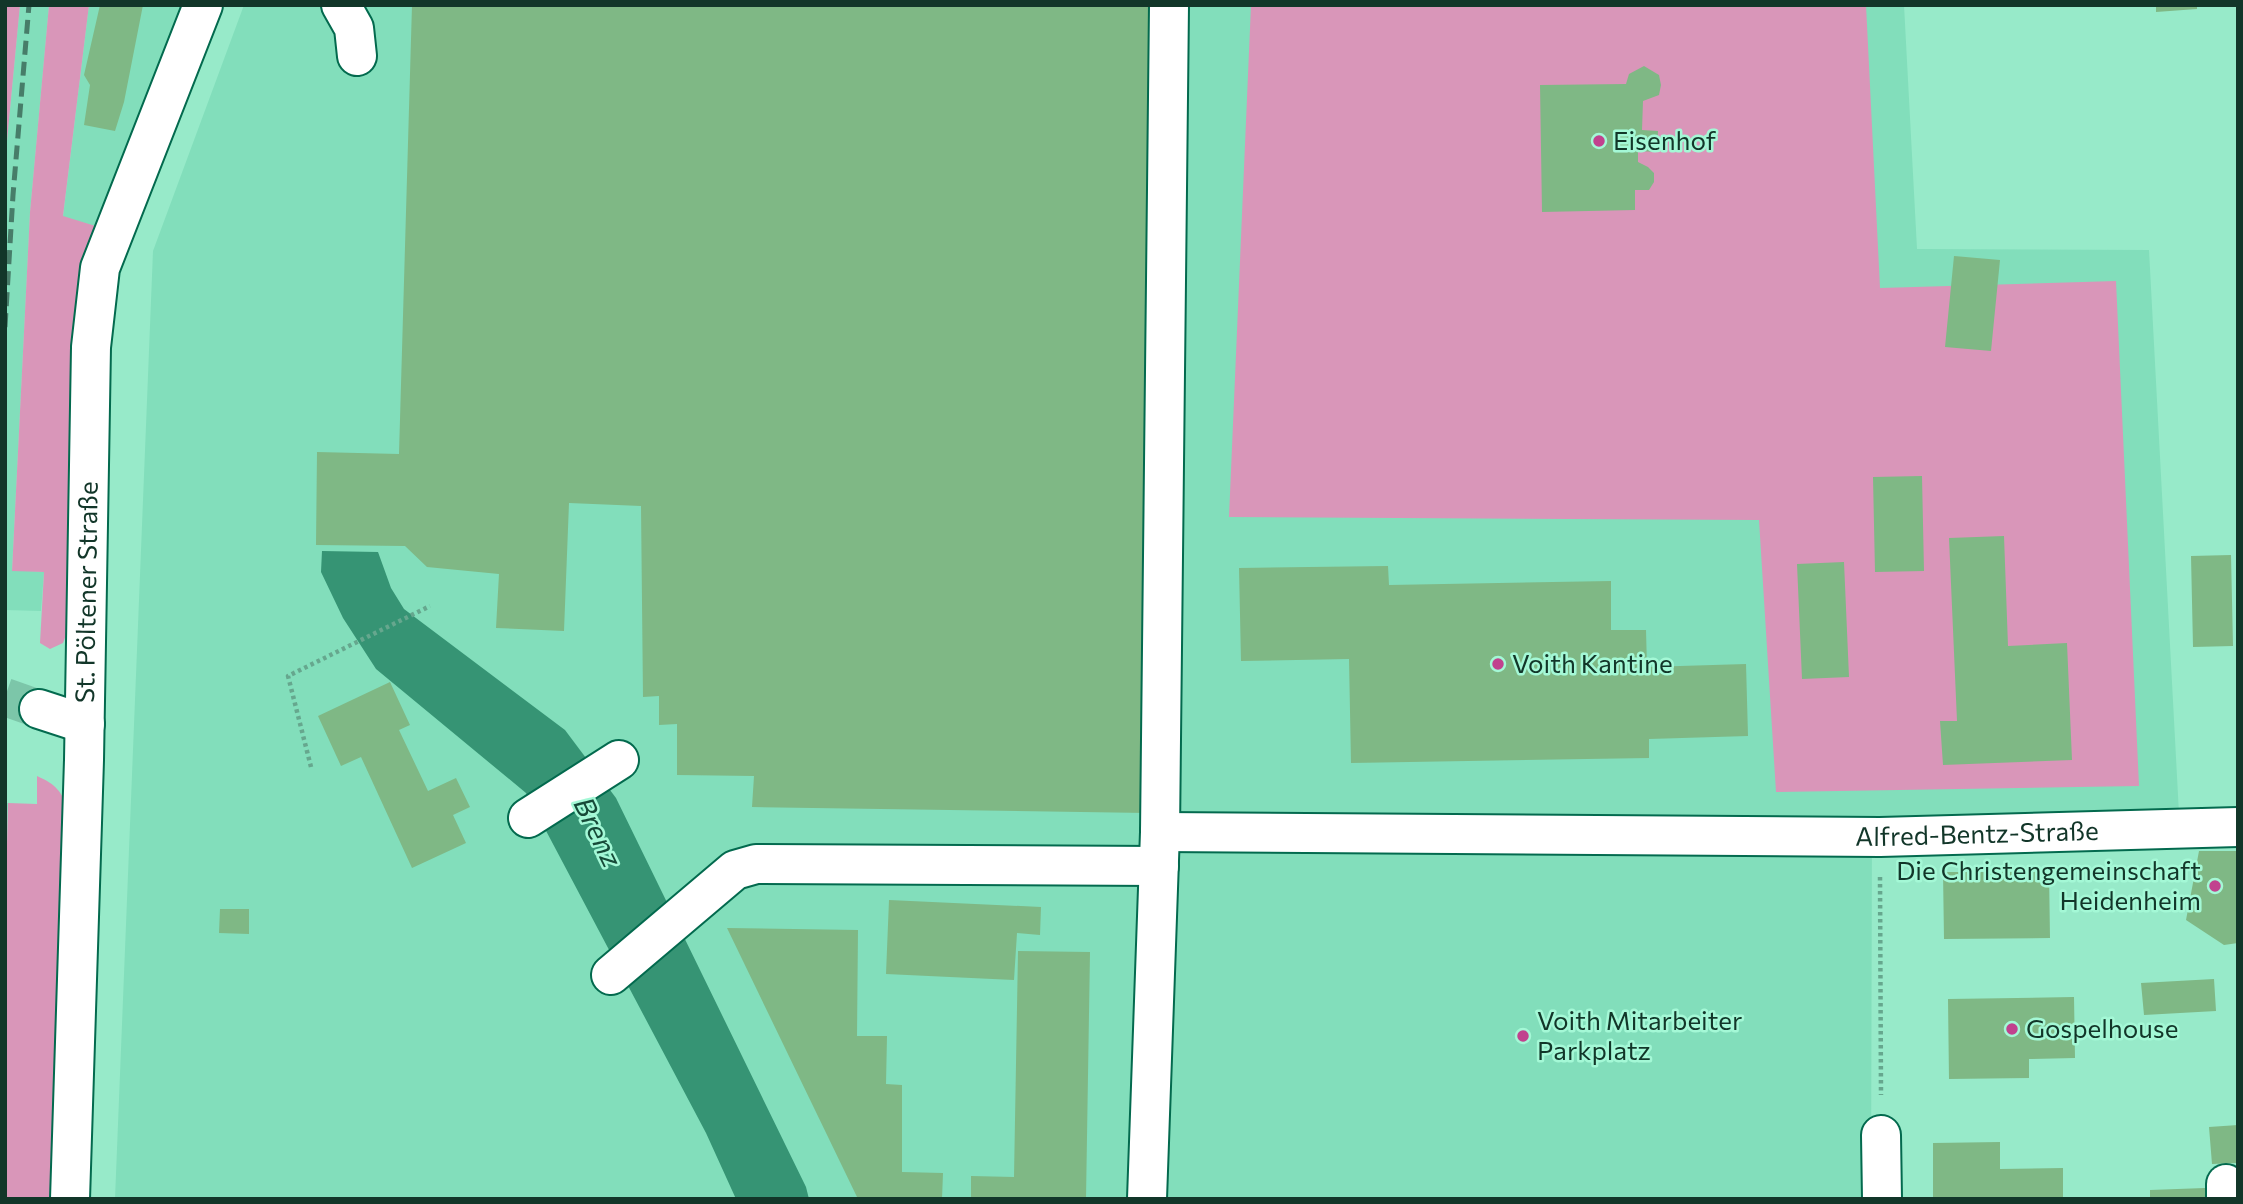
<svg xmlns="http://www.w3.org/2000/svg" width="2243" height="1204" font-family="Commissioner,sans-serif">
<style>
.built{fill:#82debb}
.green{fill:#d996b9}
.water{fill:#369474}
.building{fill:#7fb885}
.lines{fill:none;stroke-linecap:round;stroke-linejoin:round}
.minor-tunnel{stroke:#7cc6a9;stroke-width:38;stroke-dasharray:38 19;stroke-linecap:butt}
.minor-casing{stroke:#036a4e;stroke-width:42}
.path{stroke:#66a78e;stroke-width:4.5;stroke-dasharray:3.5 3.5;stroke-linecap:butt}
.minor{stroke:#fff;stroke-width:38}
.rail{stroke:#477d69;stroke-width:5;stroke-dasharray:14 7;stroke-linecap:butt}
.poi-dot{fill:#c1428e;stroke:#a4f8d6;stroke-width:2.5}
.labels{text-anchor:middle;stroke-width:5;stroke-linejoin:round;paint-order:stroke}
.poi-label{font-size:26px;fill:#123629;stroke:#a4f8d6;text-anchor:start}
.street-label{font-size:26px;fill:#123629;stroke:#a4f8d6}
.water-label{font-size:28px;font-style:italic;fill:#164a38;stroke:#a4f8d6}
</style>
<rect width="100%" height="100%" fill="#97eac9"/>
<path class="built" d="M20,5H49L30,212L12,570L44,572L41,611L5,610V162Z
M89,5H186L102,228L63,217Z
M244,5H1904L1917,249L2149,250L2179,814L1872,820L1871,1199H115L153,251Z
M5,803H8L5,931Z"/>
<path class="green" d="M5,5H20L5,162Z
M49,5H89L63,216L102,228L69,627L63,643L50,649L40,643L44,572L12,571L30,212Z
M1251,5H1866L1880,288L2116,281L2139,786L1776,792L1759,520L1229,517Z
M37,776C57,785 61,791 69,811L57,1199H5V931L8,803L37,804Z"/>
<path class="water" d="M322,551L378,552L391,588L404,609L565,730L616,798L806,1187L809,1199H736L706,1133L526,793L376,669L343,618L321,572Z"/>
<path class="building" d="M100,5H143L124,102L115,131L84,125L90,85L84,75Z
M412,5H1153L1147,813L752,807L754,776L677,775V724L659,725V696L643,697L641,506L569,503L564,631L496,628L499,574L427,567L405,546L316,545L317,452L399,454Z
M2156,5H2197V9L2156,12Z
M1644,66L1659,75L1661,85L1659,95L1643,101L1642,130L1658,131L1657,152L1638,151V162L1648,167L1654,173V182L1649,190H1635V210L1542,212L1540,85L1626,84L1629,74Z
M1954,256L2000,260L1991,351L1945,347Z
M1922,476L1924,571L1875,572L1873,477Z
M2004,536L2008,646L2067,643L2072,760L1943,765L1940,721H1957L1949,538Z
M2231,555L2233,646L2193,647L2191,556Z
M1844,562L1849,677L1802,679L1797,564Z
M1388,566L1389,585L1611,581V630H1646L1647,667L1746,664L1748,736L1649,739V758L1351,763L1349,659L1241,661L1239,568Z
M390,682L410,725L399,730L428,791L456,778L470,807L453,815L466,843L412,868L361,757L341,766L318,716Z
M2199,851H2238V943L2224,945L2186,920Z
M1943,872H2049L2050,938L1944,939Z
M889,900L1041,907L1040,935L1017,933L1014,980L886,974Z
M220,909H249V934L219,933Z
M727,928L858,930L857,1036H887L886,1084L902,1085V1172L943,1173L942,1199H858Z
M1018,951L1090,952L1086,1199H971V1176L1014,1177Z
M2214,979L2216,1011L2144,1015L2141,983Z
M2074,997L2075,1058L2029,1059V1078L1949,1079L1948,999Z
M2238,1125V1163L2212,1164L2209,1127Z
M2000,1142V1169L2063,1168V1199H1933V1143Z
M2205,1188L2206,1199H2150V1190Z"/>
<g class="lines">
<path class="minor-tunnel" d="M5,697L39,709"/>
<defs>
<g id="minor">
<path d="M341,5L354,28L357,56"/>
<path d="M39,709L85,724"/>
<path d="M528,818L619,760"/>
<path id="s1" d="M1160,832L1880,837L2238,827"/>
<path d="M611,975L735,870L756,864L1159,866"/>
<path d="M1881,1135L1882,1199"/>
<path id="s2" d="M70,1199L84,760L91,347L100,268L203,5"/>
<path d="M1147,1199L1160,832L1169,5"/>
<path d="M2226,1199V1184"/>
</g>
</defs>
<use href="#minor" class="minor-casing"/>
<path class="path" d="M311,767L288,676L430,606
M1880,877L1881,1095"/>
<use href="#minor" class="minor"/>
<path class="rail" d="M5,327L13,195L29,5"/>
</g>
<g class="poi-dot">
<circle cx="1599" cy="141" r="7"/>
<circle cx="1498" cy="664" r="7"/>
<circle cx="2215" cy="886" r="7"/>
<circle cx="2012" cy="1029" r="7"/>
<circle cx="1523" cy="1036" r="7"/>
</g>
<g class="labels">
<g class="poi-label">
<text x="1613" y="150">Eisenhof</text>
<text x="1512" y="673">Voith Kantine</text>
<text x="2201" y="880" text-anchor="end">Die Christengemeinschaft<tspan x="2201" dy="30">Heidenheim</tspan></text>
<text x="1537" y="1030">Voith Mitarbeiter<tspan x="1537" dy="30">Parkplatz</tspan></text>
<text x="2026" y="1038">Gospelhouse</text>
</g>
<g class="street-label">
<text dy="9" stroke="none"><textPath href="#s2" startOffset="607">St. Pöltener Straße</textPath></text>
<text dy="9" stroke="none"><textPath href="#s1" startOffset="817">Alfred-Bentz-Straße</textPath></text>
</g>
<g class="water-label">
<text transform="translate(598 832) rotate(64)" y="10">Brenz</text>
</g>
</g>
<rect width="2243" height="1204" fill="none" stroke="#123629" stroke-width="14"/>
</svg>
